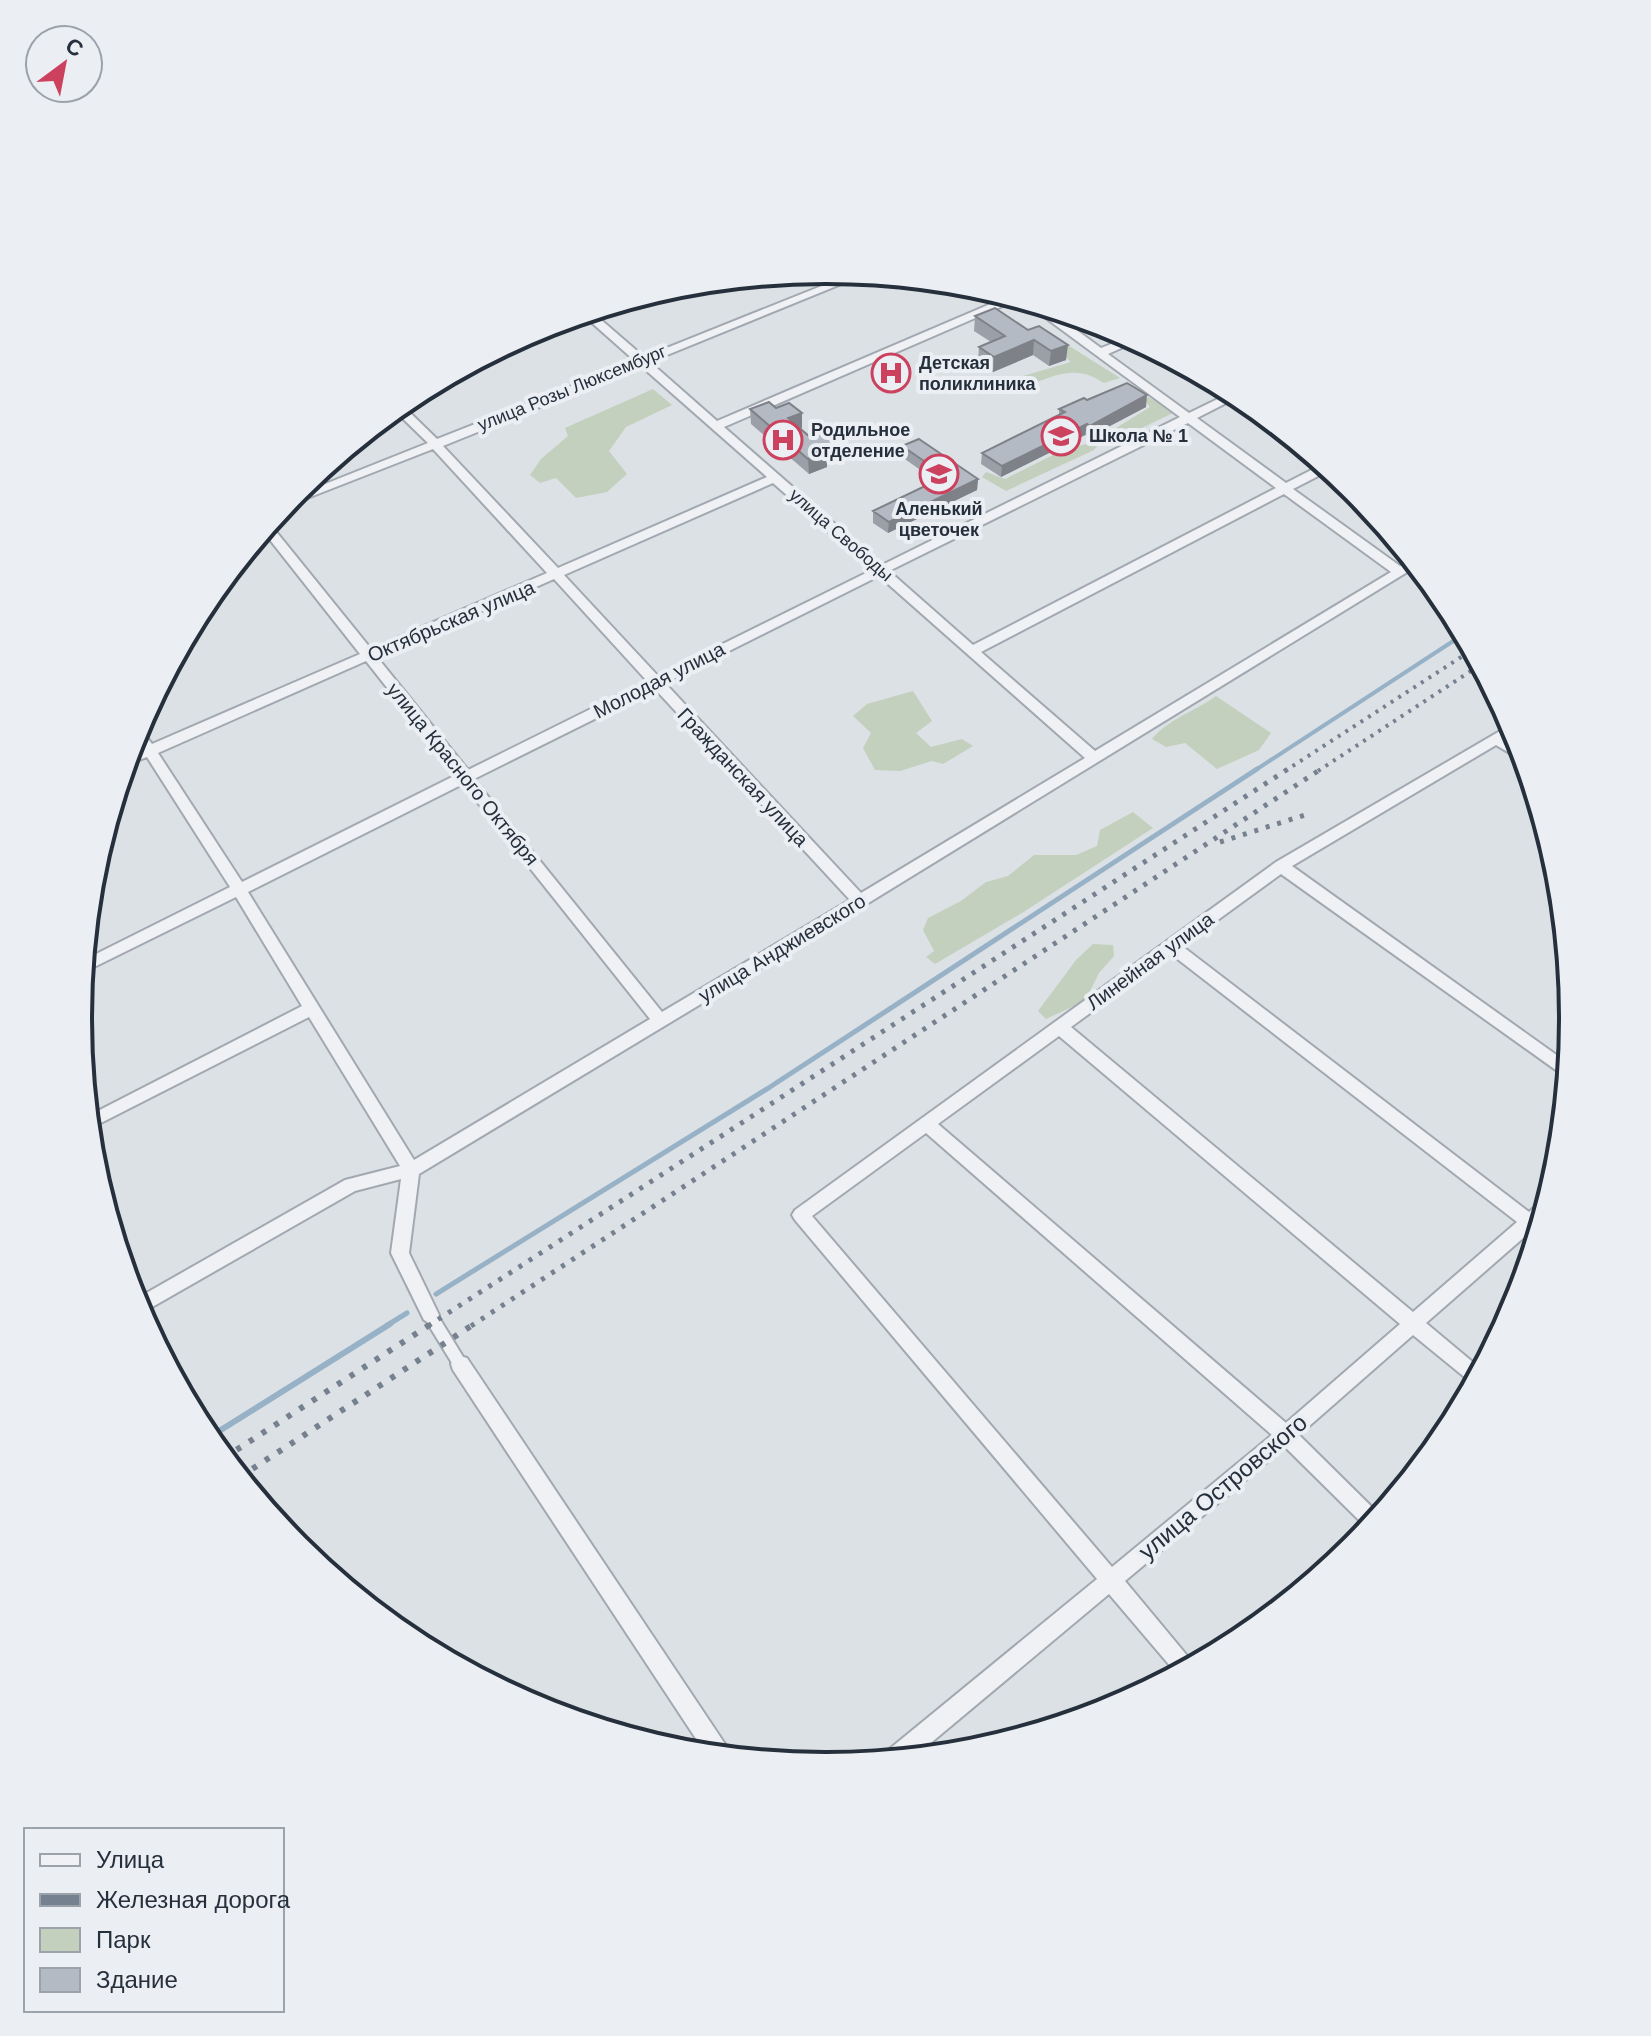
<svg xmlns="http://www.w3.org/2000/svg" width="1651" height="2036" font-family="Helvetica,sans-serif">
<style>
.green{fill:#c3d0bd}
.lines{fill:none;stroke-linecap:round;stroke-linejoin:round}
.stream-far2{stroke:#97b1c6;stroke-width:4}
.stream-far1{stroke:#97b1c6;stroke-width:5}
.stream{stroke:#97b1c6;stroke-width:6}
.pedestrian-casing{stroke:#a2a8b0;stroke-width:4}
.minor-casing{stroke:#a2a8b0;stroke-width:4}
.pedestrian{fill:#eff1f5;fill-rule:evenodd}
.minor{fill:#eff1f5;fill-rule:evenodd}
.rail-far2{stroke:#76818f;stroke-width:4;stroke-dasharray:3 6;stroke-linecap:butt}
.rail-far1{stroke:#76818f;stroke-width:5;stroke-dasharray:4 8;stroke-linecap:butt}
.rail{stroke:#76818f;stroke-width:6;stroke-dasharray:5 10;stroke-linecap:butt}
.wall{fill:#9ba0a8}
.shaded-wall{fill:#7e8288}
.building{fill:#b4bac3;stroke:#7e8288;stroke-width:2}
.labels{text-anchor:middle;stroke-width:8;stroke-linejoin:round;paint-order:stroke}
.far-poi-label{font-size:18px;font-weight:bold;fill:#262f3c;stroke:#ebeff4;text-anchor:start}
.far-street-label{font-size:18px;fill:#262f3c;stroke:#ebeff4}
.street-label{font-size:20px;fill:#262f3c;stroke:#ebeff4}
.near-street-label{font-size:24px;fill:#262f3c;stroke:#ebeff4}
.rim{fill:none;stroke:#262f3c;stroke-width:4}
</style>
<rect width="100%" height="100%" fill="#dce1e6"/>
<path class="green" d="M1063,342L1120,378L1104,383C1073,362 1051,378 1018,389L1016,378L1071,362L1055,348Z
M653,389L672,405L626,427L609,451L627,474L607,492L576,498L556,478L540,483L530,475L541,459L568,436L565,428Z
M1148,397L1175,412L1119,439L1108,433L1150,407L1144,400Z
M1087,444H1099L1094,450L1006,491L982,477L986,472L1005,479L1065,449Z
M913,691L932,721L916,733L931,747L962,739L973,746L943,764L932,761L900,771L875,770L863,748L871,733L853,716L867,704Z
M1216,696L1271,733L1259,750L1217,769L1185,743L1166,747L1152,739C1167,720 1195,711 1216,696Z
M1133,812L1153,828L1022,913L935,964L926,957L934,951L923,930L928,918L961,901L986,882L1008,876L1034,855H1076L1097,846L1100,830Z
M1093,944L1113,945L1114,956L1099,973L1085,1001L1046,1019L1038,1011L1076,960Z"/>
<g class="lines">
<path class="stream-far2" d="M1254,771L1464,634"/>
<path class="stream-far1" d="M436,1294L770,1087L1257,769
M386,1326L407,1313"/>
<path class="stream" d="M208,1438L390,1324"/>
<defs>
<path id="pedestrian" d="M430,1309L435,1311L465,1360L467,1364L465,1368L460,1370L455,1368L425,1319L423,1315L425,1311Z"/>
<path id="minor" d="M854,273L866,274L650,362L717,421L1009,296L1019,299L724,427L882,565L1180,417L1028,305L1027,302L1045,307L1101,348L1129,337L1137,341L1108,354L1189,413L1232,392L1240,396L1197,418L1286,483L1323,464L1330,470L1293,489L1400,566L1412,560L1417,566L865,905L419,1174L409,1253L439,1315L436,1320L430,1323L424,1320L391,1253L401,1179L355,1191L140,1314L134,1300L345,1180L400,1166L309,1017L89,1129L88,1116L302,1006L236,897L82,973L84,960L230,887L147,757L125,765L128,755L141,749L133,737L138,726L152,744L360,654L263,531L270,524L371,649L547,573L433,449L282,508L290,498L428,443L394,410L401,404L437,439L635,361L582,314L592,312L644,357ZM641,366L767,477L558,568L443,446ZM1188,423L1276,488L973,645L889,571ZM773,483L872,570L658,676L564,575ZM1284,494L1391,572L1095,751L981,652ZM879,576L1085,758L861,893L665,683ZM554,579L647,681L468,770L377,657ZM366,661L456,775L242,882L158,753ZM655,689L850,900L662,1012L474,779ZM463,784L650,1019L414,1160L248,892Z
M1512,724L1516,733L1507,739L1521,747L1524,759L1518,758L1496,745L1292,866L1569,1064L1567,1078L1281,874L1182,946L1529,1212L1539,1203L1547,1202L1537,1236L1530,1232L1426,1323L1481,1369L1473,1384L1413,1335L1299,1435L1380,1515L1368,1529L1285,1447L1125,1581L1194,1664L1177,1674L1109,1594L914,1757L885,1760L887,1751L1097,1579L795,1220L792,1215L795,1210L1276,862ZM1171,954L1517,1222L1413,1312L1071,1027ZM1059,1036L1400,1324L1286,1423L938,1124ZM926,1133L1272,1435L1112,1567L812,1216Z
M460,1356L467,1358L727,1747L729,1756L706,1754L453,1370L451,1364L453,1358Z"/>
</defs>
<use href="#pedestrian" class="pedestrian-casing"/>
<use href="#minor" class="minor-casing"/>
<use href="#pedestrian" class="pedestrian"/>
<use href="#minor" class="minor"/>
<path class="rail-far2" d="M1285,771L1472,650
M1318,771L1480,665"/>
<path class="rail-far1" d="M1220,842L1308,814
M428,1326L1288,769
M471,1326L1321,769"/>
<path class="rail" d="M224,1458L431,1324
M240,1477L474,1324"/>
</g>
<path class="wall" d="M995,308L1066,360L1049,366L1033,355L993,372L978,362L979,347L991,342L974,331L975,316Z
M1087,400L1146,407L1089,437L1085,435L1001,477L981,464L982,453L1059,415V409Z
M776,408L802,413V428L801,429L836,457L827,461V467L809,474L751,424L750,409Z
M902,446L978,479L977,490L888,533L873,523V511L936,481L902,457Z"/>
<path class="shaded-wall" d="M1034,340L1033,355L993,372L994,357Z
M1068,345L1066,360L1049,366L1051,351Z
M1147,395L1146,407L1089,437L1090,426Z
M802,413V428L788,433V418Z
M1087,424L1085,435L1001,477L1002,466Z
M836,442V457L827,461V467L809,474L808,459L822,448Z
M978,479L977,490L888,533L889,522Z"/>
<path class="building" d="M995,308L1028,330L1039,326L1068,345L1051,351L1034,340L994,357L979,347L1005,336L975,316Z
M1127,383L1147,395L1090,426L1087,424L1002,466L982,453L1065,412L1059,409L1084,398L1087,400Z
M769,402L776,408L789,403L802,413L788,418L810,437L824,432L836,442L822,448L827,452L808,459L750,409Z
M919,439L978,479L889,522L873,511L946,476L902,446Z"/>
<defs>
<symbol id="hospital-ring" viewBox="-11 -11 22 22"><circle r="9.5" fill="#ebeff4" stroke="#cb415e" stroke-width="1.5"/><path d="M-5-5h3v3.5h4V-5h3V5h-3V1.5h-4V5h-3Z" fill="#cb415e"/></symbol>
<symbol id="school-ring" viewBox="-11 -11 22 22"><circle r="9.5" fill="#ebeff4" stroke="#cb415e" stroke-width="1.5"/><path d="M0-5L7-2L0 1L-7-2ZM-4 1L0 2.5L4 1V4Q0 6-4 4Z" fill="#cb415e"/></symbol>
</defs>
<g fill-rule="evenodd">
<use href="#hospital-ring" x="869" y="351" width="44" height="44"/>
<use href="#school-ring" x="1039" y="414" width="44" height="44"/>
<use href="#hospital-ring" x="761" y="418" width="44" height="44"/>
<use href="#school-ring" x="917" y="452" width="44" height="44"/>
</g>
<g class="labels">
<g class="far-poi-label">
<text x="919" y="369">Детская<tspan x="919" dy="21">поликлиника</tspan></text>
<text x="811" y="436">Родильное<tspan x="811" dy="21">отделение</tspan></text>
<text x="1089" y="442">Школа № 1</text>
<text x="939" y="515" text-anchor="middle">Аленький<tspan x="939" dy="21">цветочек</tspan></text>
</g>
<g class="far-street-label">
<text transform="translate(572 388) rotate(-22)" y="6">улица Розы Люксембург</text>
<text transform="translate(841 535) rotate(41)" y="6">улица Свободы</text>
</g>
<g class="street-label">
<text transform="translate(451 621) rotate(-23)" y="7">Октябрьская улица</text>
<text transform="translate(659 680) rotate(-27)" y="7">Молодая улица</text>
<text transform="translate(463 774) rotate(51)" y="7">улица Красного Октября</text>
<text transform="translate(743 777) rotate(47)" y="7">Гражданская улица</text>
<text transform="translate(782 948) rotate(-31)" y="7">улица Анджиевского</text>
<text transform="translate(1150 961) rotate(-36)" y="7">Линейная улица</text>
</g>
<g class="near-street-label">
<text transform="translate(1223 1487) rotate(-40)" y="8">улица Островского</text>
</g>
</g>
<path d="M0 0H1651V2036H0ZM825 284H826A733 733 0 0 1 1559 1017V1019A733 733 0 0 1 826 1752H825A733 733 0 0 1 92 1019V1017A733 733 0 0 1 825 284Z" fill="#ebeff4" fill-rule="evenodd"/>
<path class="rim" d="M825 284H826A733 733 0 0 1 1559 1017V1019A733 733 0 0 1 826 1752H825A733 733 0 0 1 92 1019V1017A733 733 0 0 1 825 284Z"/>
<rect x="24" y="1828" width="260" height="184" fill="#ebeff4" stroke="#9ca2aa" stroke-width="2"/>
<rect x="40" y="1854" width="40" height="12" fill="#eff1f5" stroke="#9ca2aa" stroke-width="2"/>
<text x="96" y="1868" font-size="24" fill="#262f3c">Улица</text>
<rect x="40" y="1894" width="40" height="12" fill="#76818f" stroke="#9ca2aa" stroke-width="2"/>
<text x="96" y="1908" font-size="24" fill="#262f3c">Железная дорога</text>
<rect x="40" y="1928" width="40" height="24" fill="#c3d0bd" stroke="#9ca2aa" stroke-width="2"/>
<text x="96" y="1948" font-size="24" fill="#262f3c">Парк</text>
<rect x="40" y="1968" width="40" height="24" fill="#b4bac3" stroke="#9ca2aa" stroke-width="2"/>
<text x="96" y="1988" font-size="24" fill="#262f3c">Здание</text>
<g transform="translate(64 64) rotate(32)"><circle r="38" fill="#ebeff4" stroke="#9ca2aa" stroke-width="2"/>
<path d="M0-6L14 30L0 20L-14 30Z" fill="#cb415e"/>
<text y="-12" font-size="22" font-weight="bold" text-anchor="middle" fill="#262f3c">С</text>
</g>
</svg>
